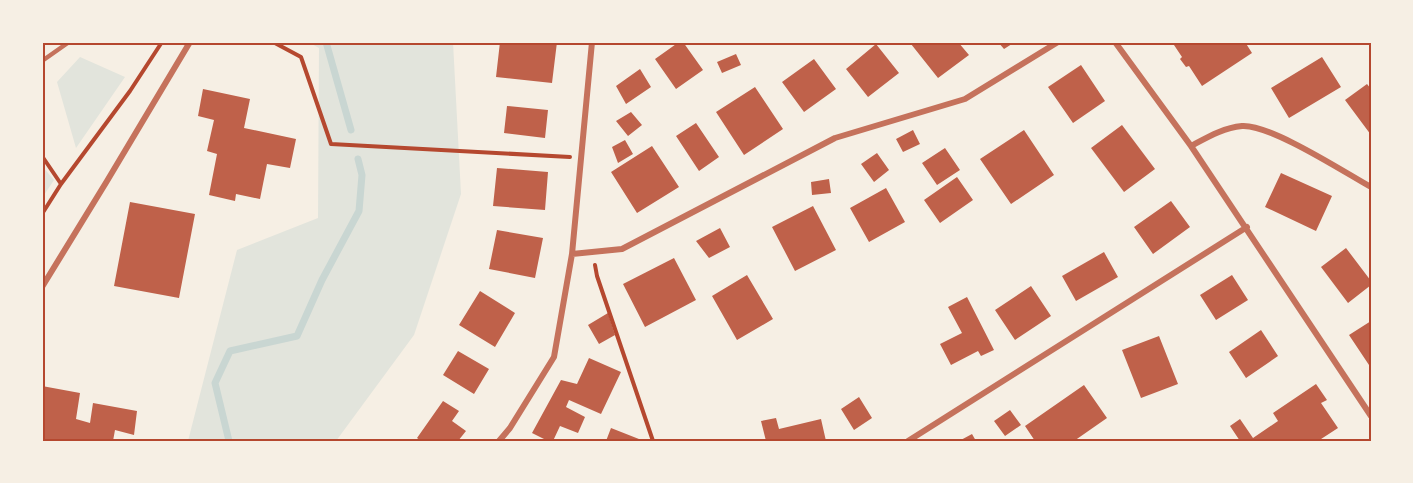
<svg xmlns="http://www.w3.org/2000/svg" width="1413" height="483" font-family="Roboto,sans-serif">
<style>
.green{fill:#e2e4dc}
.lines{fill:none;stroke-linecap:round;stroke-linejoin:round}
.stream{stroke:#c9d6d2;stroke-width:7}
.building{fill:#bf614a}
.path{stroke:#b5482f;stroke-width:4}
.service{stroke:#c5725c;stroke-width:4.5}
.minor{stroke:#c5725c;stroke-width:6}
.neatline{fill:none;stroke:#b5482f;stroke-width:2}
</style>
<rect width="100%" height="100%" fill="#f6efe4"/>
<path class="green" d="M308,42H453L461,194L414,335L336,441H188L237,250L318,218L319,48Z
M80,57L125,77L76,148L57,82Z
M42,166L54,180L42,198Z"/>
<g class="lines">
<path class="stream" d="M326,42L351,130
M229,441L215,383L230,351L297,336L322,280L359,211L362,175L358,159"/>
</g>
<path class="building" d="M500,42H557L552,83L496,77Z
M679,42H683L703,70L676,89L655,59Z
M914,42H958L969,55L938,78L911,44Z
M998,42H1015L1004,49Z
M1172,42H1245L1252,53L1202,86L1189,66L1186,67L1180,59L1182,57Z
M876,44L899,73L868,97L846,69Z
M736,54L741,65L722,73L717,62Z
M1322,57L1341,87L1289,118L1271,88Z
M814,59L836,89L804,112L782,82Z
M1081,65L1105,101L1073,123L1048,87Z
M640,69L651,87L626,104L616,86Z
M1367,84L1371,89V135L1345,100Z
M755,87L783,129L744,155L716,112Z
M203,89L250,99L244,128L296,139L290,168L267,164L260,199L236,194L235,201L209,195L217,154L207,151L214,120L198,116Z
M507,106L548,110L545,138L504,133Z
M631,112L642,125L628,136L616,121Z
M696,123L719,157L699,171L676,136Z
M1122,125L1155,169L1124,192L1091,148Z
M913,130L920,144L903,152L896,139Z
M1024,130L1054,175L1011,204L980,159Z
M625,140L633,154L618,163L612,147Z
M652,146L679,187L637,213L611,172Z
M945,148L960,170L937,185L922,163Z
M877,153L889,170L874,182L861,164Z
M497,168L548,172L545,210L493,206Z
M1281,173L1332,196L1316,231L1265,207Z
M957,177L973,200L940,223L924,200Z
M829,179L831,193L812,195L811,182Z
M886,188L905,222L869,242L850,208Z
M1171,201L1190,227L1153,254L1134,227Z
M130,202L195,214L179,298L114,286Z
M813,206L836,250L795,271L772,227Z
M720,228L730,247L709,258L696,241Z
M497,230L543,238L535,278L489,269Z
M1346,248L1371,281V285L1348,303L1321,267Z
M1104,252L1118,277L1076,301L1062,276Z
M674,258L696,300L645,327L623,284Z
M747,275L773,319L737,340L712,296Z
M1232,275L1248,300L1216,320L1200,295Z
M1031,286L1051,316L1015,340L995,310Z
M480,291L515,313L495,347L459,325Z
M967,297L994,350L981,356L978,351L951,365L940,344L962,333L948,307Z
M608,313L615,335L599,344L588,325Z
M1371,321V368L1349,335Z
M1261,330L1278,356L1246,378L1229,352Z
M1159,336L1178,384L1141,398L1122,350Z
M458,351L489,369L474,394L443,375Z
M589,358L621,372L601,414L569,400L566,407L585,417L578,433L560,426L553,441H548L532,433L561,380L577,384Z
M1316,384L1327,400L1321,403L1338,428L1318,441H1240L1230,426L1240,419L1253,438L1278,421L1273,413Z
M1084,385L1107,418L1074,441H1035L1025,426Z
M42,386L80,393L76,419L90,423L93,403L137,411L134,435L115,430L113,441H42Z
M859,397L872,418L854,430L841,409Z
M443,401L459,411L452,421L466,431L458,441H421L417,438Z
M1010,410L1021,425L1005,436L994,421Z
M776,418L779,429L821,419L826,441H766L761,421Z
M611,428L644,441H606Z
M972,434L976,441H959Z"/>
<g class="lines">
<path class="path" d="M273,42L301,57L331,144L570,157
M42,156L61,184L42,214
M61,184L130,91L162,42
M595,265L597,276L653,441"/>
<path class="service" d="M181,42L189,44
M42,61L69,42"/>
<path class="minor" d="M1115,42L1191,146L1371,416
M1191,146C1208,137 1223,128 1242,126C1270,124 1344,172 1371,187
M572,254L622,249L835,138L965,99L1058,42
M42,287L107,181L190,42
M499,441L510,428L554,357L572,254L592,42
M908,441L1247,227"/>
</g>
<rect width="1413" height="483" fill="none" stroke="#f6efe4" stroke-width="87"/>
<rect x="44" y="44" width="1326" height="396" class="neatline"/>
</svg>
